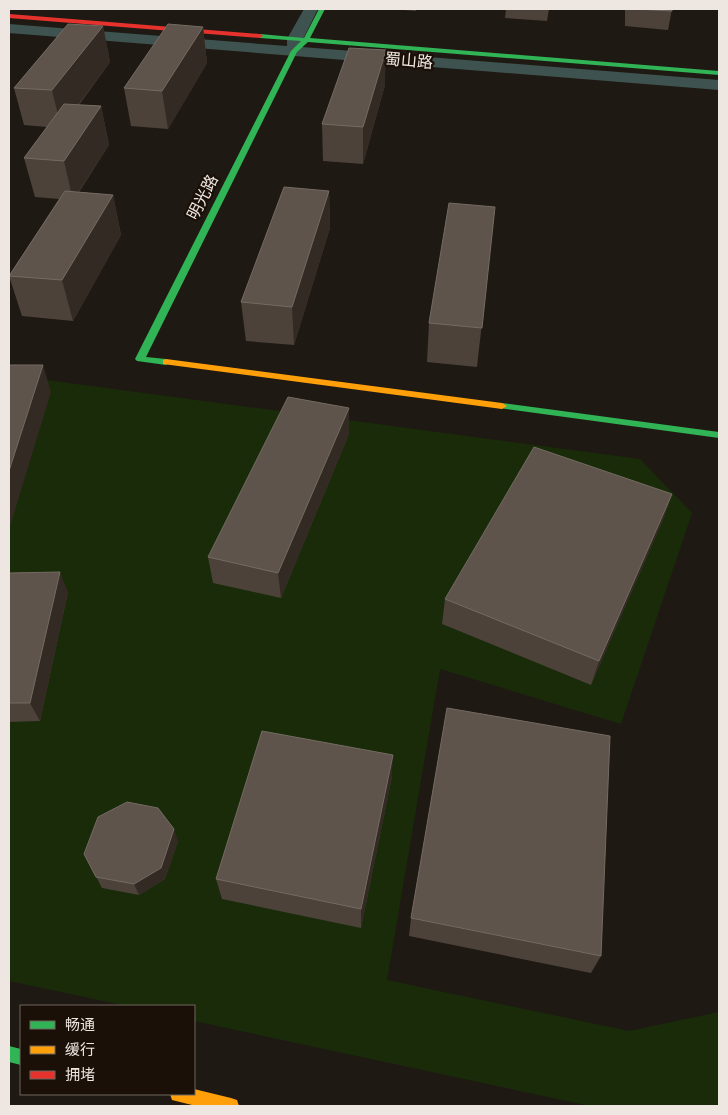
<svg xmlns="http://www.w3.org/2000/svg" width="728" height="1115" font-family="Cabin,'Noto Sans SC',sans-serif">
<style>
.green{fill:#192b09}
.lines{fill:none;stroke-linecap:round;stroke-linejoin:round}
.street{fill:#3e534f;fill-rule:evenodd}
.fast{fill:#30b455;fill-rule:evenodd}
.slow{fill:#ff9f0a;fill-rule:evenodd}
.jam{fill:#e5322d;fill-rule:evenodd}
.wall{fill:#4c423a}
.shaded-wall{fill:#332a23}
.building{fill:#5e544b;stroke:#746b63}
.labels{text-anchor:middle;stroke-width:4.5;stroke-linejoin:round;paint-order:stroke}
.far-street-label{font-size:16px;fill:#eee6e0;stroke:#1a1007}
</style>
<rect width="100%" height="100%" fill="#1f1914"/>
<path class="green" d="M9,375L640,459L692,513L621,724L440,669L387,980L629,1031L719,1012V1106H590L194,1021V1006H127L9,981Z"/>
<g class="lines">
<path class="street" d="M304,9H318L303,39L302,47L719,80V90L9,33V24L287,46V39Z"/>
<path class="fast" d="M319,9H325L310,38L719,71V75L308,42L297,52L146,357L166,359L171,362L166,365L137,361L135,359L291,51L301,41L260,38L257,36L260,34L304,38Z
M502,403L719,432V438L499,408L497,406Z
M9,1046L21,1049V1065L9,1062Z"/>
<path class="slow" d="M166,359L502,403L507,406L502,409L163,364V360Z
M194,1089L231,1098L237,1100L239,1106H196L172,1100L170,1094H194Z"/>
<path class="jam" d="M9,14L260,34L263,36L260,38L9,18Z"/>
</g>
<path class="wall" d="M391,9H417L416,11Z
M506,9H549L547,21L505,18Z
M625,9H672L668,30L625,26Z
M103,26L110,62L79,105L101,106L109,145L79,192L113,195L121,235L73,321L22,316L9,276L59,199L35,197L24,158L47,127L24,125L14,88Z
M203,27L207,63L168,129L131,126L124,88Z
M385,85L363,164L323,161L322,124Z
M329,191L330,228L294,345L246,341L241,302Z
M495,207L477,367L427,362L429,323Z
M349,408V434L281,598L213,583L208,557Z
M672,494L663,520L591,685L442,624L445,599Z
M9,573L68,592L40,721L9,722Z
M392,777L361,928L222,899L216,879Z
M178,841L165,879L139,895L102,888L84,854Z
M411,918L601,956L591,973L409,936Z"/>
<path class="shaded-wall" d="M103,26L110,62L61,128L52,90Z
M203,27L207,63L168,129L162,91Z
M386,50L385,85L363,164V127Z
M101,106L109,145L73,200L64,161Z
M329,191L330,228L294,345L292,307Z
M113,195L121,235L73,321L62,280Z
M43,365L51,392L9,530V471Z
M349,408V434L281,598L278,573Z
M672,494L663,520L591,685L599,661Z
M60,572L68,592L40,721L30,703Z
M393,755L392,777L361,928V909Z
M174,829L178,841L165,879L139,895L134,884Z"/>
<path class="building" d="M636,9H672V11Z
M68,24L103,26L52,90L14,88Z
M168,24L203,27L162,91L124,88Z
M349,48L386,50L363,127L322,124Z
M64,104L101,106L64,161L24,158Z
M284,187L329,191L292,307L241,302Z
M65,191L113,195L62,280L9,276Z
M449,203L495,207L482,328L429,323Z
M9,365H43L9,471Z
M288,397L349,408L278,573L208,557Z
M534,447L672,494L599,661L445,599Z
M60,572L30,703H9V573Z
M447,708L610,736L601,956L411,918Z
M262,731L393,755L361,909L216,879Z
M127,802L158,808L174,829L161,868L134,884L96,877L84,854L98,817Z"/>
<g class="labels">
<g class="far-street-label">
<text transform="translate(409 60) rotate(5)" y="6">蜀山路</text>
<text transform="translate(202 197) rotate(-63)" y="6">明光路</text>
</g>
</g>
<rect width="728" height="1115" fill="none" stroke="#eee6e0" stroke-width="20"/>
<rect x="20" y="1005" width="175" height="90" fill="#1a1007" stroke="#6f665e"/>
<rect x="30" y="1021" width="25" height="8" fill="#30b455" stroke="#6f665e"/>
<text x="65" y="1030" font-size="15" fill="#eee6e0">畅通</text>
<rect x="30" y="1046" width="25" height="8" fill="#ff9f0a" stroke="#6f665e"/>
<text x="65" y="1055" font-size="15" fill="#eee6e0">缓行</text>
<rect x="30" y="1071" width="25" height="8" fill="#e5322d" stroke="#6f665e"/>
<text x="65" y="1080" font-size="15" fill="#eee6e0">拥堵</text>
</svg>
